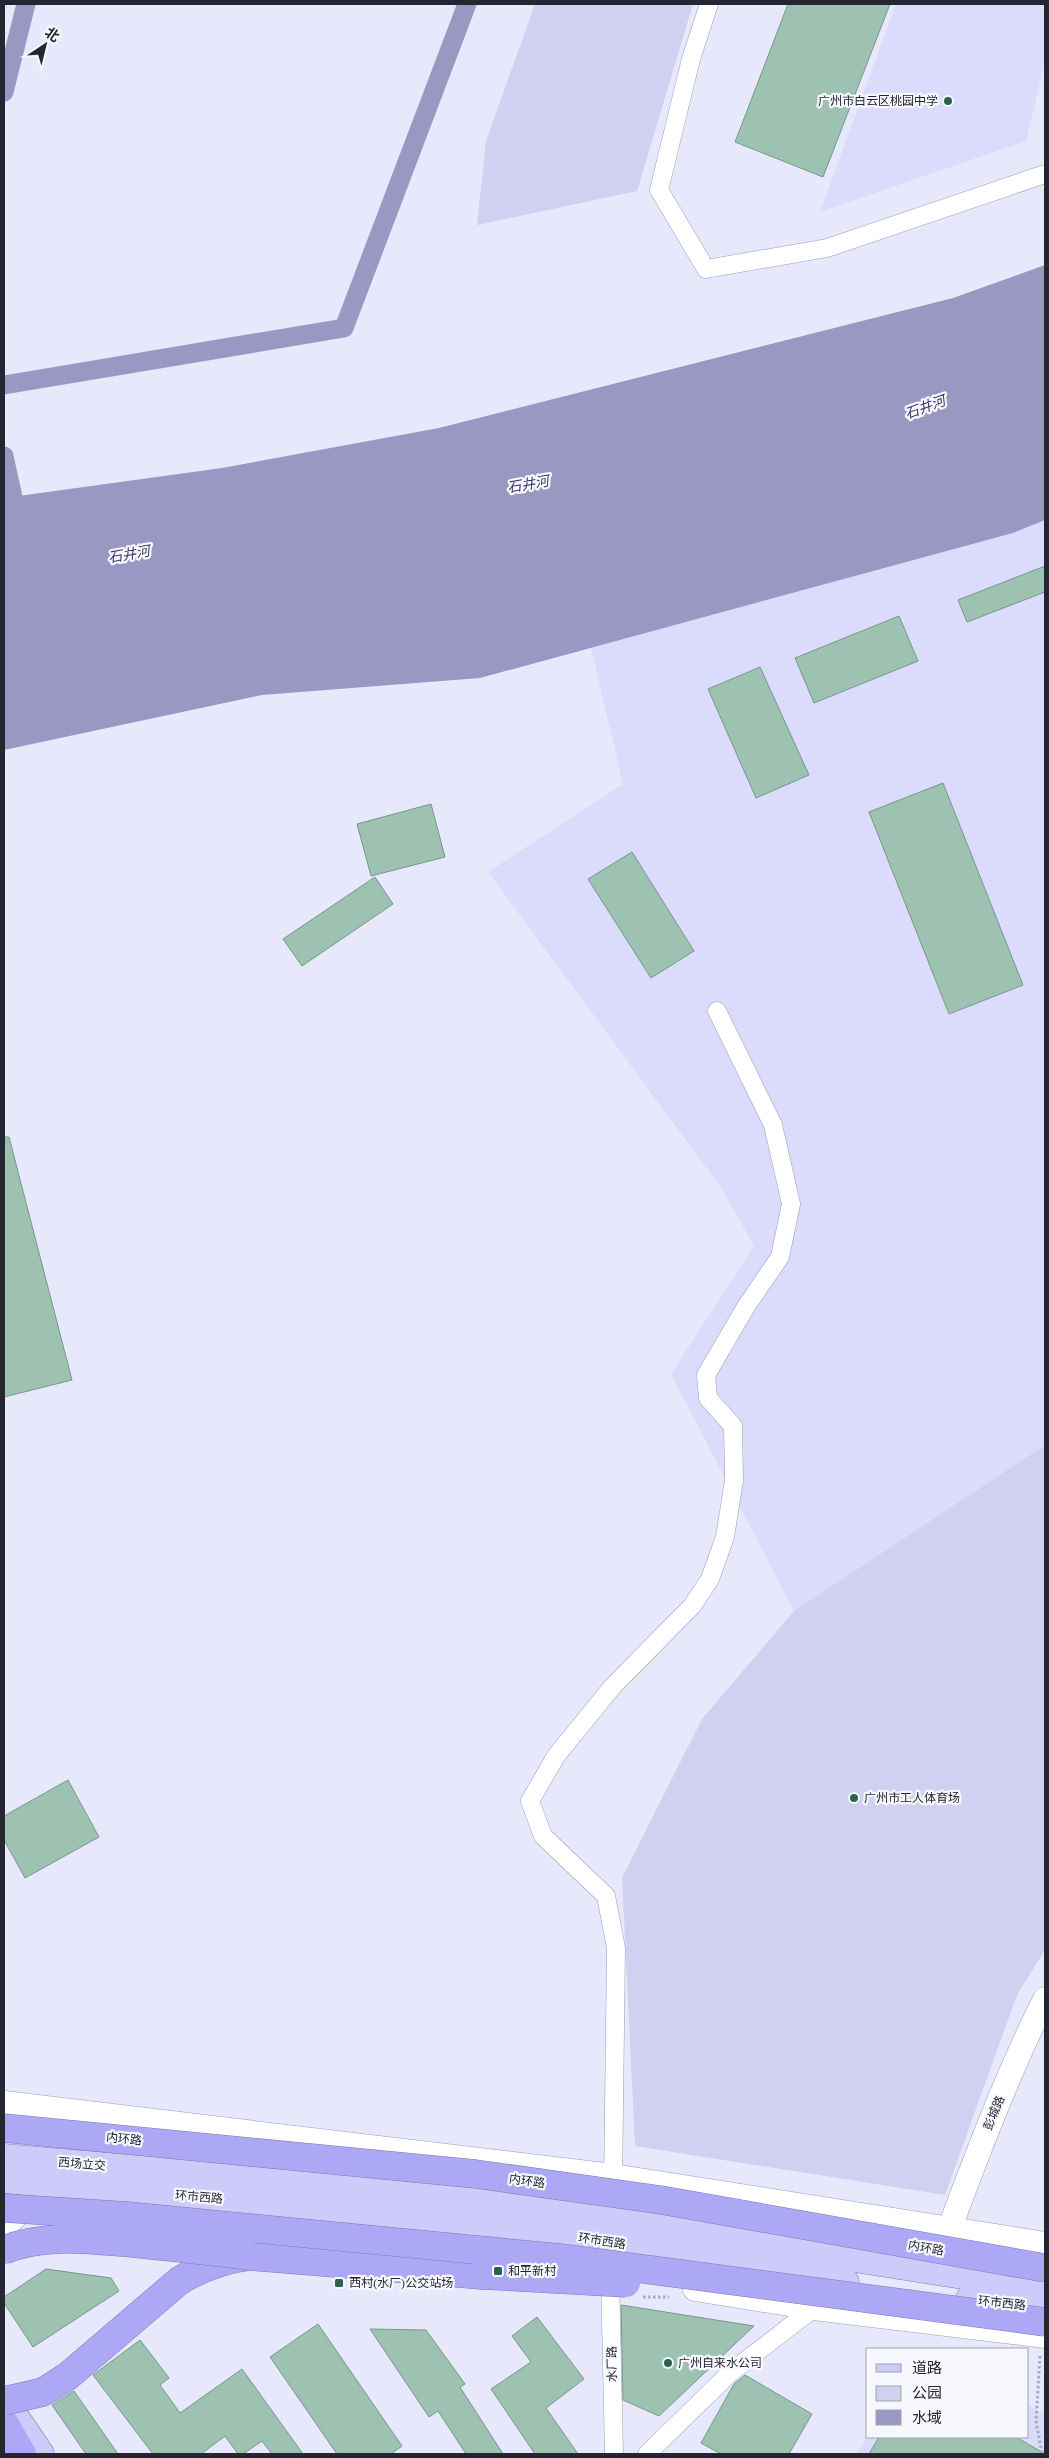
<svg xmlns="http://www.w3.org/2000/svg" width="1049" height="2458" font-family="'PT Serif','Noto Sans SC',serif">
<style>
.built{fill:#dbdbfb}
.green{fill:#d0d0f1}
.water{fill:#9998c2}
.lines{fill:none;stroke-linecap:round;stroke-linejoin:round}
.canal{stroke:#9998c2;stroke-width:19}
.building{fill:#9ec2b2;stroke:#769889}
.street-casing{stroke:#9b9bb9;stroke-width:19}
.secondary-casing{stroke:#9b9bb9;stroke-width:25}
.primary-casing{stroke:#7d7ab1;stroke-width:29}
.highway-casing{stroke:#7d7ab1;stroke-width:29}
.path{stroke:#aaaabc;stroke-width:3;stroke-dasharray:2.5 2.5;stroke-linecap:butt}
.street{stroke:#fff;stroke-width:18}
.secondary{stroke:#fff;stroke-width:24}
.primary{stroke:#cdcbfa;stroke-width:28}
.highway{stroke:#aca8f6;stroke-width:28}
.highway-bridge-casing{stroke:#7d7ab1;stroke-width:29;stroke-linecap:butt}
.path-bridge{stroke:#aaaabc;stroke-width:3;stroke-dasharray:2.5 2.5;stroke-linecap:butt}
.highway-bridge{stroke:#aca8f6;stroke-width:28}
.poi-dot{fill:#29644e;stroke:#f7f7fe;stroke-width:2}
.labels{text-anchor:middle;stroke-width:4.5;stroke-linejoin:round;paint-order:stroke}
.poi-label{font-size:12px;fill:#262632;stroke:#f7f7fe;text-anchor:start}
.street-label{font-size:12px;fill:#262632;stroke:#f7f7fe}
.water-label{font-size:14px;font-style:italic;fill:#383368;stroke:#f7f7fe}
</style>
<rect width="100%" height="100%" fill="#e8e8fc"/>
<path class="built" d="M896,4H1045V61L1026,141L820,212Z
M1045,520V1445L794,1611L671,1374L754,1246L722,1189L488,872L623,784L591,648L1013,533Z
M1028,2405L1045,2414V2454H857L868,2434V2437H1028Z"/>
<path class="green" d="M535,4H693L637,191L477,225L486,141Z
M1045,1445V1950L1017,1995L945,2195L635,2146L622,1878L702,1719L794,1611Z"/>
<path class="water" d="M1045,265V520L1013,533L480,678L262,695L4,750V498L222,468L439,428L953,298Z"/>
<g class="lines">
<path class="canal" d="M4,92L26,4
M4,385L344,328L467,4
M4,456L18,520"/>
</g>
<path class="building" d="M788,4H890L823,177L735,142Z
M1045,566V592L967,622L958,600Z
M899,616L918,661L814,703L795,658Z
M760,667L809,775L756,798L708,689Z
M943,783L1023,985L949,1014L869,812Z
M431,804L445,857L371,876L357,824Z
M632,852L694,951L651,978L588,879Z
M375,877L393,904L302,966L283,939Z
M4,1137H9L72,1380L4,1397Z
M68,1780L99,1837L25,1878L4,1840V1816Z
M46,2269L111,2278L119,2291L33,2347L4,2303V2297Z
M621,2305L754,2326L659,2416L623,2400Z
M537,2317L584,2379L546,2408L578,2454H535L491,2389L531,2362L512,2336Z
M318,2324L402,2446L391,2454H337L270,2357Z
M370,2329L426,2330L465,2384L460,2387L503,2454H466L438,2411L429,2417Z
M140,2340L169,2378L160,2385L180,2413L242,2369L303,2454H272L262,2441L243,2454H238L225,2436L201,2454H153L93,2375Z
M745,2375L812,2414L789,2454H721L701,2443L734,2384Z
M74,2391L118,2454H86L52,2405Z
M879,2437H1016L1045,2454H869Z"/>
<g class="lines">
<defs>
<path id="street" d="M709,4L691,59L659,190L706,269L827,248L1045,174
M613,2188L616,1948L606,1896L543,1836L530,1801L556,1756L613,1686L692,1606L710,1579L725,1537L734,1480L733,1426L708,1398L706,1375L747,1305L780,1257L791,1204L773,1125L717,1011
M610,2275L614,2454
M647,2454L731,2372L814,2308"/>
<path id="secondary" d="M4,2103L613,2176L1045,2244
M4,2227L17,2215
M949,2230C978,2152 1008,2073 1045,1999
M695,2289L814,2308L1045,2336"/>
<path id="primary" d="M4,2158L272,2181L495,2204L613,2220L963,2275L1045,2284
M4,2179L470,2223L661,2250L845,2282
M970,2299L1045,2307
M6,2404L40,2454"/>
<path id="highway" d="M43,2392L68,2376L179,2281C202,2267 223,2259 250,2256L481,2275
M4,2423L22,2454"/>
</defs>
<use href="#street" class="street-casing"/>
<use href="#secondary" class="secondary-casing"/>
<use href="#primary" class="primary-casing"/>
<use href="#highway" class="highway-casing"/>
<path class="path" d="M1040,2356L1036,2421L1042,2454"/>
<use href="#street" class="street"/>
<use href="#secondary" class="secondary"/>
<use href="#primary" class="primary"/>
<use href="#highway" class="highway"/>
<defs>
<path id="highway-bridge" d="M4,2128L476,2174L661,2200L1045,2268
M4,2208L127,2216L560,2258L1045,2322
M4,2250C45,2233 89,2240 132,2243C171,2247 210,2251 250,2256
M481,2275L626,2283
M4,2401L43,2392"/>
</defs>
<use href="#highway-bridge" class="highway-bridge-casing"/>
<path class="path-bridge" d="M643,2297H669"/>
<use href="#highway-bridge" class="highway-bridge"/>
</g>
<g class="poi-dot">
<circle cx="948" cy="101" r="5"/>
<circle cx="854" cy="1798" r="5"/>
<rect x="493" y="2266" width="10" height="10" rx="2.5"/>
<rect x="334" y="2278" width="10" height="10" rx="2.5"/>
<circle cx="668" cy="2363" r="5"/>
</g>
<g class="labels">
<g class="poi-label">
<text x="938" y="105" text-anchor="end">广州市白云区桃园中学</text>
<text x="864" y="1802">广州市工人体育场</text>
<text x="508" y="2275">和平新村</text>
<text x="349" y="2287">西村(水厂)公交站场</text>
<text x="678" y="2367">广州自来水公司</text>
</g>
<g class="street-label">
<text transform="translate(994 2113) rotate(-67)" y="4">彭城路</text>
<text transform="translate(124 2139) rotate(6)" y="4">内环路</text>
<text transform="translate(82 2164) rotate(5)" y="4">西场立交</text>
<text transform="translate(527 2181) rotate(8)" y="4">内环路</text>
<text transform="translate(199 2197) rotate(5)" y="4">环市西路</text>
<text transform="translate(602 2241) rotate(9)" y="4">环市西路</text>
<text transform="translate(926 2248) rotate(10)" y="4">内环路</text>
<text transform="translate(1002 2303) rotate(6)" y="4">环市西路</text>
<text transform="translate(612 2364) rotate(-91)" y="4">水厂路</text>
</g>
<g class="water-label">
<text transform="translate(925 407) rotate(-20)" y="5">石井河</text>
<text transform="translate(528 484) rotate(-10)" y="5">石井河</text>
<text transform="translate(129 554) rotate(-10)" y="5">石井河</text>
</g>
</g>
<rect width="1049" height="2458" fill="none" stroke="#262632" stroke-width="10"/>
<rect x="866" y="2348" width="162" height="90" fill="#f7f7fe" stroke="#a3a3ac"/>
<rect x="876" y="2364" width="25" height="8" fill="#cdcbfa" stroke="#a3a3ac"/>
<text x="912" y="2373" font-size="15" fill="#262632">道路</text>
<rect x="876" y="2386" width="25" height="15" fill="#d0d0f1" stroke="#a3a3ac"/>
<text x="912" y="2398" font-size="15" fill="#262632">公园</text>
<rect x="876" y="2410" width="25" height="15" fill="#9998c2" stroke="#a3a3ac"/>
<text x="912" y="2423" font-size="15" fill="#262632">水域</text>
<g transform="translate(45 45) rotate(35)" stroke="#f7f7fe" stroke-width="4" paint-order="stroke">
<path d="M0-4L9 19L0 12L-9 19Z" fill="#262632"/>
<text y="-8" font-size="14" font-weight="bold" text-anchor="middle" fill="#262632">北</text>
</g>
</svg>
